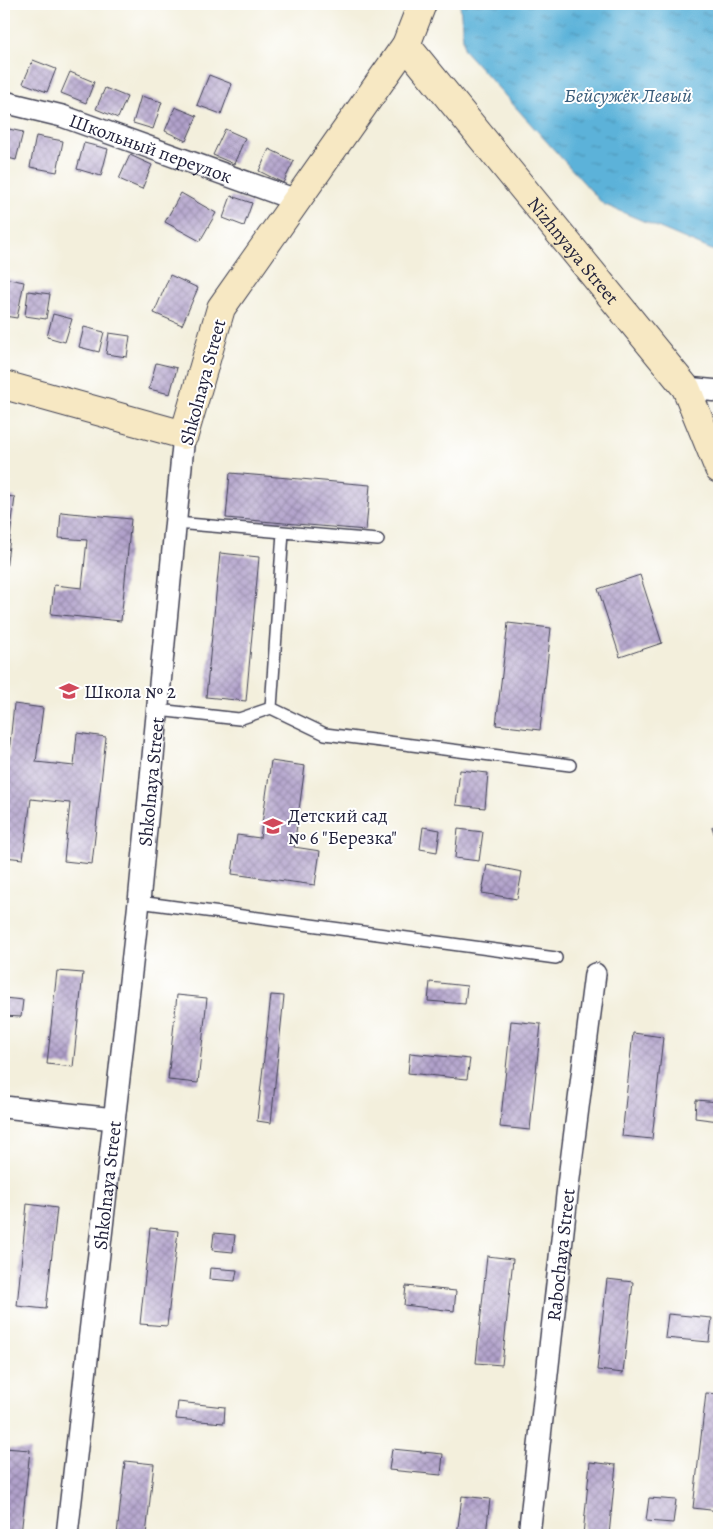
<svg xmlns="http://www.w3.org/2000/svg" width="723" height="1539" font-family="Alegreya,serif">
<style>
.water{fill:url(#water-ripples);stroke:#3f6a8a}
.building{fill:url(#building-cross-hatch)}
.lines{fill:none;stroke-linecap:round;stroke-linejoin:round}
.lane-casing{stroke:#414153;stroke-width:14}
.street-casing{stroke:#414153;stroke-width:24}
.secondary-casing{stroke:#414153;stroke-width:30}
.lane{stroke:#fff;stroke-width:11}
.street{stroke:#fff;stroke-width:21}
.secondary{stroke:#f7e8c3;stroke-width:28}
.labels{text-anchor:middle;stroke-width:4;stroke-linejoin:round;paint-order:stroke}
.street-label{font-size:19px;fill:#22223b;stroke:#fff}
.poi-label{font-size:19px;fill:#22223b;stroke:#fff;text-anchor:start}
.water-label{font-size:20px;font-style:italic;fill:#395c7a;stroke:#fff}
</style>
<defs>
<pattern id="water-ripples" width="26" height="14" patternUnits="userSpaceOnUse" patternTransform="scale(1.25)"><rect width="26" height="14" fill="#5cb2d9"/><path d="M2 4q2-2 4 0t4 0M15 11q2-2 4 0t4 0" fill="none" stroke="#4c90b1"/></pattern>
<pattern id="building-cross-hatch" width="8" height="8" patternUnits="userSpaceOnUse" patternTransform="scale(1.25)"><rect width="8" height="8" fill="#b1a1cb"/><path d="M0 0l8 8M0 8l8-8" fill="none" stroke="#9083a6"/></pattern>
</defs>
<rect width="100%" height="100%" fill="#fff"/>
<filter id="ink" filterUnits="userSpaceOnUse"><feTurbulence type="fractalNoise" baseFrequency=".02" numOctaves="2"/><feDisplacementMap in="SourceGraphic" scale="10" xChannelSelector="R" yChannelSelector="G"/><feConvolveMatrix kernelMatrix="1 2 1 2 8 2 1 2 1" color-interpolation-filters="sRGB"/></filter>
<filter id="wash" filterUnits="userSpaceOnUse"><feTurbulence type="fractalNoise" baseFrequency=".0096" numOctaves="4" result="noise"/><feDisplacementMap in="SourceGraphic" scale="20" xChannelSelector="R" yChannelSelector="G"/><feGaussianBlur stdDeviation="1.12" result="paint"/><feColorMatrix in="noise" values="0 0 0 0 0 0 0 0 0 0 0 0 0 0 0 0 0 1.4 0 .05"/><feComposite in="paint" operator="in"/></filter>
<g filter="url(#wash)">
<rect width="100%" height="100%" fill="#f3efdc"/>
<path class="water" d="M460,4H719V253L603,204L464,50Z"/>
<g id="blocks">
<path class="building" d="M33,60L56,69L47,92L23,83Z
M4,61L8,62L5,78H4Z
M70,72L94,82L86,103L61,93Z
M209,75L232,84L221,114L197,105Z
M105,88L127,97L118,118L96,109Z
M141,96L162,102L153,129L133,123Z
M175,107L197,116L186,141L165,131Z
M4,128L23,132L16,160L4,157Z
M225,129L245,138L234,164L213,155Z
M36,136L63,141L57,172L30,167Z
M84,143L108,149L101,176L77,169Z
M269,149L294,161L283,183L259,171Z
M130,155L152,165L142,189L119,179Z
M181,193L216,213L200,241L165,222Z
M231,196L252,203L244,226L223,218Z
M170,275L198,288L182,325L154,313Z
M4,278L24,282L17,318L4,316Z
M28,291L50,294L46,319L25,316Z
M53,314L72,319L65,342L47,337Z
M84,327L104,332L99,352L79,347Z
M109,333L130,336L127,357L106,354Z
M156,363L177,368L170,394L149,389Z
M230,473L370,485L366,530L226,518Z
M4,496L15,497L5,578H4Z
M61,512L131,519L121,621L51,614L54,585L82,588L87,540L59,538Z
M220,553L259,557L246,701L206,697Z
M640,575L662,643L620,657L598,589Z
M508,623L551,628L540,730L496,725Z
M14,704L43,708L36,762L74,766L77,733L106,737L92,864L64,861L70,803L31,799L23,859L4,857V802Z
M271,761L305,766L294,847L320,851L315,885L232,874L237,835L260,838Z
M460,770L488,773L485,808L456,805Z
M719,824V848L712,827Z
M423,827L440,830L437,852L420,849Z
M458,829L483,832L479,861L455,858Z
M487,865L522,872L517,899L482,893Z
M57,971L83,973L73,1067L47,1064Z
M430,982L467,986L465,1004L428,1001Z
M177,995L207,998L198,1083L168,1080Z
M271,995L284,996L271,1123L257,1121Z
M4,998L23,1000L21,1017L4,1016Z
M511,1021L541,1024L530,1130L500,1127Z
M633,1033L663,1037L652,1139L622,1136Z
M410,1053L470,1059L467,1079L408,1073Z
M696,1100L719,1102V1121L695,1118Z
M27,1204L57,1208L46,1309L17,1306Z
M150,1228L178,1231L167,1326L140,1324Z
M214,1233L235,1235L233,1252L212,1250Z
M487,1256L513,1259L502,1365L476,1363Z
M210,1268L237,1270L235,1281L209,1279Z
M607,1279L633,1282L623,1373L597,1370Z
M406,1286L456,1291L454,1311L404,1305Z
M668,1314L712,1318L709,1342L665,1338Z
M706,1393L719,1394V1511L693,1508Z
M178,1402L225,1407L224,1423L176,1419Z
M4,1448L30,1450L21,1535H4Z
M392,1449L443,1454L441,1475L389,1470Z
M125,1461L154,1464L146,1535H117Z
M590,1462L616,1465L609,1535H583Z
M462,1496L490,1499L486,1535H457Z
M649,1498L676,1500L673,1523L646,1521Z"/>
</g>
</g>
<g filter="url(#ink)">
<use href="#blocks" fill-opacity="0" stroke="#414153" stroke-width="1"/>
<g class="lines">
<defs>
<path id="lane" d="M176,523L283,532L271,708L325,734L570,765
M283,532L378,540
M158,710L239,719L271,708
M139,902L556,958"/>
<g id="street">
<path id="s1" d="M4,102L62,116L296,200"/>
<path d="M686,388L719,391"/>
<path d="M4,1107L114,1119"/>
<path id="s2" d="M67,1535L139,902L184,435"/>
<path id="s3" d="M529,1535L568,1186L595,974"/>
</g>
<g id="secondary">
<path id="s4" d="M406,45L686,388L719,469"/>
<path d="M4,385L184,435L221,308L406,45L422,4"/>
</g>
</defs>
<use href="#lane" class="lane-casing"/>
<use href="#street" class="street-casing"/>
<use href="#secondary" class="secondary-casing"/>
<use href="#lane" class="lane"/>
<use href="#street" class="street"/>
<use href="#secondary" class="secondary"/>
</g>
</g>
<defs>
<symbol id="school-bare" viewBox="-9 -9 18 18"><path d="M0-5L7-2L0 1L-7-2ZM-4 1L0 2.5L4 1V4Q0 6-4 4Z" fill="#d1495b" stroke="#fff" stroke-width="2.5" paint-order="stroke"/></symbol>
</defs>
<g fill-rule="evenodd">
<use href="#school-bare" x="55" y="677" width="28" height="28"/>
<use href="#school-bare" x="259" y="812" width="28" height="28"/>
</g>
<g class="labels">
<g class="street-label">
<text dy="7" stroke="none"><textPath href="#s1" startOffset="154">Школьный переулок</textPath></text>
<text dy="7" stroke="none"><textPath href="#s4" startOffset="265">Nizhnyaya Street</textPath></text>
<text transform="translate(202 382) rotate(-75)" y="7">Shkolnaya Street</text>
<text dy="7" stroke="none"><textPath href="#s2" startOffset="758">Shkolnaya Street</textPath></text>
<text dy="7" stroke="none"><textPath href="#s2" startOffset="352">Shkolnaya Street</textPath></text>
<text dy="7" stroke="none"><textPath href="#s3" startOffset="282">Rabochaya Street</textPath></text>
</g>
<g class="poi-label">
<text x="84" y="698">Школа № 2</text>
<text x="288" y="822">Детский сад<tspan x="288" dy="22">№ 6 "Березка"</tspan></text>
</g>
<g class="water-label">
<text x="628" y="102">Бейсужёк Левый</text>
</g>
</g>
<rect width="723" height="1539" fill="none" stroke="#fff" stroke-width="20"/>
</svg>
